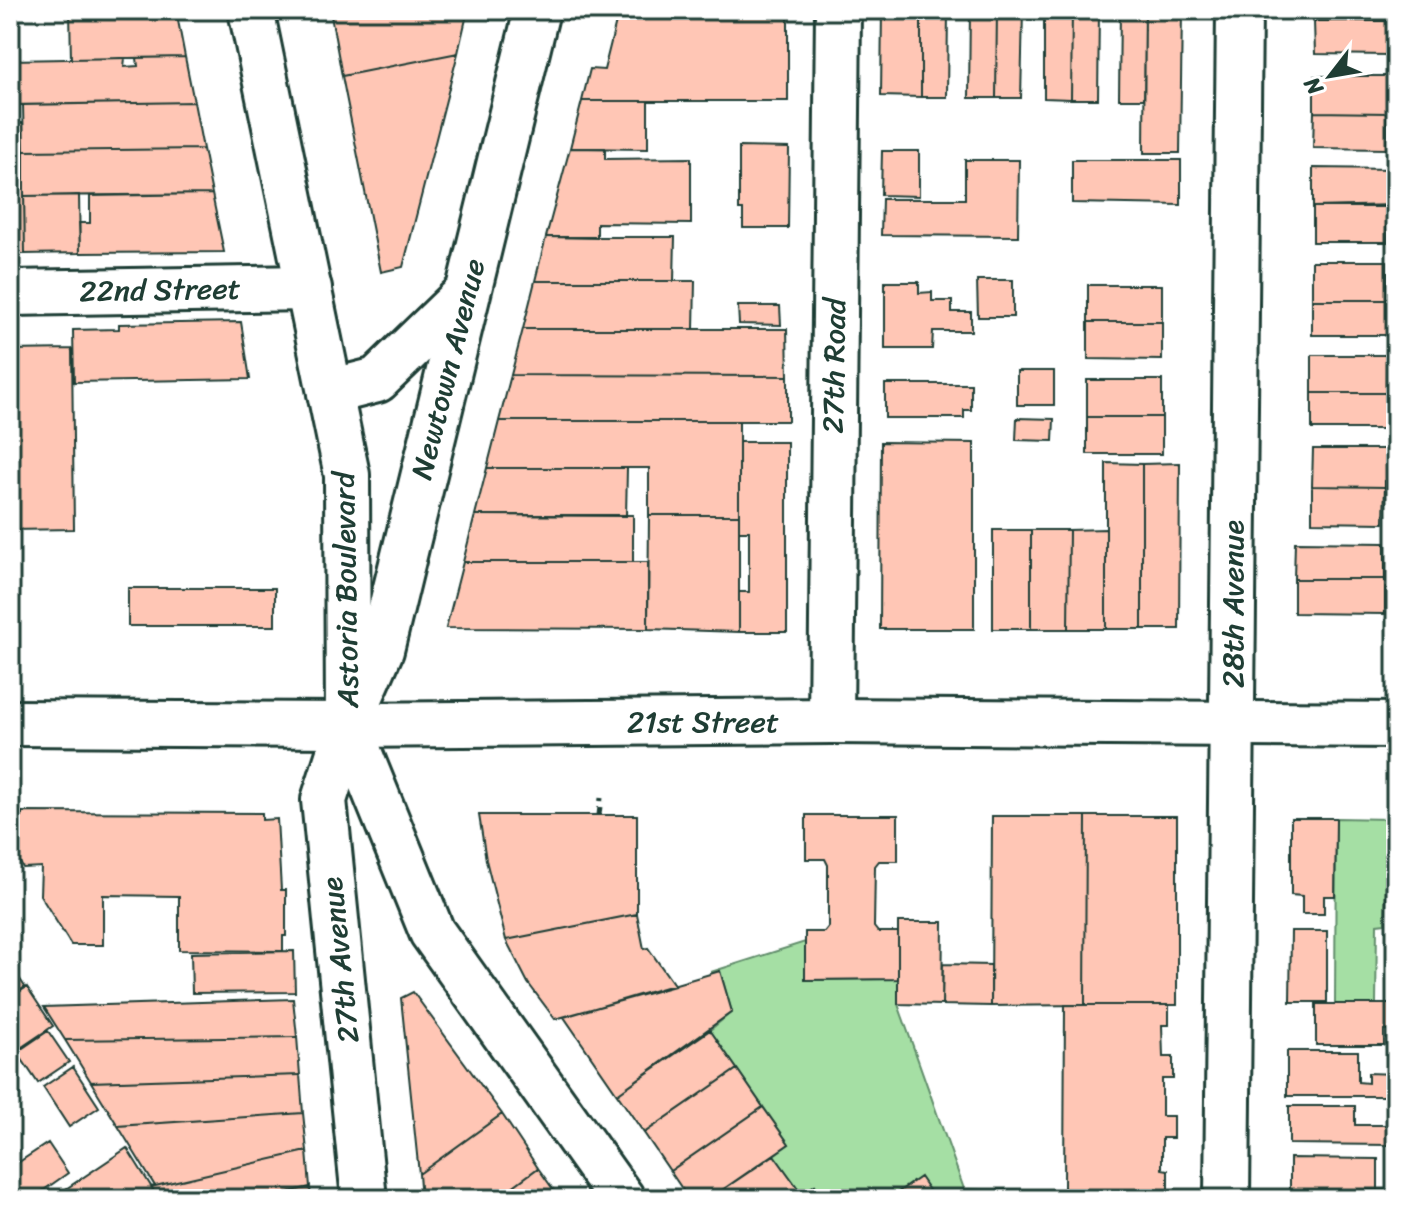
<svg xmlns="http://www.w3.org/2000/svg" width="1406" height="1209" font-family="Sriracha,sans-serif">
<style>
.green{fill:#a5dfa4;stroke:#628e6c;stroke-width:2}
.building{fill:#ffc6b5;stroke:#1f3d34;stroke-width:2}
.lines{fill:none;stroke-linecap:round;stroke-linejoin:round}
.minor-casing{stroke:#1f3d34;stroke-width:50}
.major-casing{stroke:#1f3d34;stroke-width:50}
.path{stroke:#1f3d34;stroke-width:5;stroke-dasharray:8 6;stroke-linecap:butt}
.minor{stroke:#fff;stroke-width:44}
.major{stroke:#fff;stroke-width:44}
.labels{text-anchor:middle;stroke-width:8;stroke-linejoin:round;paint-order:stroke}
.street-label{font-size:30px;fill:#1f3d34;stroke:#fff}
</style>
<rect width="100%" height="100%" fill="#fff"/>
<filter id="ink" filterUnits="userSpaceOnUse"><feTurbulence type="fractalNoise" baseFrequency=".0125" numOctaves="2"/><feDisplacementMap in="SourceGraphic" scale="16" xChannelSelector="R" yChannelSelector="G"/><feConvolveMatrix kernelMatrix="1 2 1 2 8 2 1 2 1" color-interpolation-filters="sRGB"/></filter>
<g filter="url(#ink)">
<path class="green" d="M1336,818L1389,819L1385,923L1377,924L1376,1004H1335Z
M805,942L806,980L898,979V1004L964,1189L983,1190V1199H825L815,1185L802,1194L774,1155L789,1144L710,1030L732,1012L720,971L711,972Z"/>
<path class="building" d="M176,10L185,57L71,59L70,11Z
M330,10H468L458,53L342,76Z
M619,10H788V101H582L590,69L604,70Z
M882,10H921V97L881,96Z
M921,10H948L947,97H921Z
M970,10H997L996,98H969Z
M997,10H1023L1021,98H996Z
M1044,10H1072L1071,99L1044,98Z
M1072,10H1099L1098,99H1071Z
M1120,10H1145L1144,99H1119Z
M1145,10H1182L1180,153H1144Z
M1314,10H1388V21H1314Z
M1314,21H1388V55L1315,54Z
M458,53L403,267L381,272L342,76Z
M185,57L194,102L10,105V60L125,58L124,67L138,66L137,58Z
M1314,76H1388L1387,113L1314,112Z
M582,101H648V149L570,148Z
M194,102L203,149L24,151L23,105Z
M1314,112L1387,113V149L1313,148Z
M10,123H23L25,254H10Z
M739,147L789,148L788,228H743V210H739Z
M570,148H605V159L691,158V224L597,223V238L546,237Z
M203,149L212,194L24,196V151Z
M882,151H919V196L881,195Z
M965,160H1019L1018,236L881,235L882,199H965Z
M1072,160H1181V205L1072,203Z
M1313,168L1396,169V205L1313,207Z
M212,194L224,252L80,253L79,223H90V196Z
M79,195L80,253L25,254L24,196Z
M1313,207H1387V242H1313Z
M546,237H675L674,281H535Z
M1312,261H1387V300H1312Z
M977,280H1013V317H978Z
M535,281H695L694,329H523Z
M885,282H919V293L932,292V301H952V312H971V331H933L932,349H885Z
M1088,285H1162V322H1088Z
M1312,300H1387V335H1312Z
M738,306H780L781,325L739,324Z
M241,322L250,379L74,382L73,330L119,329V324Z
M1088,322H1162V360L1088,359Z
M523,329H787L788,376L511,375Z
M72,349L74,529L10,530V350Z
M1312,355H1387L1386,393H1312Z
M1017,371H1054V405H1017Z
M511,375L788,376V421H499Z
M1087,380H1162V417H1087Z
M885,384H971V410H964V418H885Z
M1312,393H1386L1387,429H1312Z
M1087,417H1162V454H1087Z
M1017,418L1054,419L1053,441L1016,440Z
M499,421H739V515H649V468H487Z
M739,442H787V632H739V592H749V531H739Z
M881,442L974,443V629H880Z
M1313,449H1386V455L1396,454V481H1385V487L1312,486Z
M1106,463L1142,464V629H1106Z
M1180,463L1179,629H1142V464Z
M487,468H627L626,516L475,515Z
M1312,486L1385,487L1384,523L1312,522Z
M475,515H633V562H463Z
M649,515H739V632L648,629Z
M1106,529V629H1068L1069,530Z
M993,530H1031V629H993Z
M1031,530H1069L1068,629H1031Z
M1295,542L1385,543V579H1294Z
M463,562H648V629L446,628Z
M1294,579H1385V614L1294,613Z
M128,588H275V626H128Z
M22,812L262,813V820L277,819L281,890H286V936H283V951L179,950V896L103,895V945H71L40,895L41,867L23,868L10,845V817H22Z
M479,815H637V914L506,940L486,860Z
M806,815H898V861H879L875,866L874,927L878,932H898V979L805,980V932H824L828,927V865L825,859H806Z
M992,816H1086L1085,1005L991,1006Z
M1086,816H1177V1005H1085Z
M1291,818H1336L1335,896H1324V914H1302V896L1291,895Z
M1389,819H1396V921L1391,919Z
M637,914L644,949L648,948L675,986L555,1019L528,983L506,940Z
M898,922H943L942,1005L898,1004Z
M1291,931H1327V1002H1290Z
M294,951L295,992L192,993L191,953Z
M10,964L25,987L10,997Z
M943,964L991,965V1006L942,1005Z
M720,971L732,1012L617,1094L564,1017Z
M27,987L53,1026L10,1055V998Z
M413,992L502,1114L419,1174L401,998Z
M293,999L297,1037L65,1040L44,1007Z
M1316,1004H1396V1030H1384V1045H1316Z
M1065,1005H1169V1025H1162L1163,1057H1173V1079H1162V1116H1173V1138H1162V1169L1168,1170V1191L1064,1190Z
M710,1030L737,1069L644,1133L617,1094Z
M48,1031L69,1062L38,1083L17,1052Z
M297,1037L300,1075L91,1082L65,1040Z
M1287,1051H1358V1082L1368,1083V1073L1396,1074V1096H1287Z
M73,1067L99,1107L69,1127L43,1087Z
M737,1069L763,1107L670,1171L644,1133Z
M300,1075L303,1113L118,1126L91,1082Z
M1289,1106H1355V1125H1391V1145L1289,1144Z
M763,1107L789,1144L709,1199H689L670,1171Z
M303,1113L307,1151L155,1186L118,1126Z
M502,1114L538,1168L496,1199H468L464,1193L453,1199H421L419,1174Z
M48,1143L68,1173L31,1199H10V1168Z
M127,1148L159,1199H51Z
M307,1151L310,1187L258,1199H159L151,1187Z
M774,1155L802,1194L794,1199H709Z
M1290,1158L1378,1159V1190H1290Z
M538,1168L560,1199H496Z
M920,1177L935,1199H888Z
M815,1185L825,1199H794L802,1194Z
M310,1187L311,1199H258Z
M983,1190H1017V1199H983Z
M1056,1190H1176V1199H1056Z
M1290,1190H1396V1199H1290Z"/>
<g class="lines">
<defs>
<path id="minor" d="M10,293L309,288
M330,392L377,380L467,293
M831,721L838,10
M364,1199L324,800L348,725L381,650L537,10
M1227,1199L1239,10"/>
<path id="major" d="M251,10L347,475L348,725L432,932L622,1199
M10,723L348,725L831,721L1396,725"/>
</defs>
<use href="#minor" class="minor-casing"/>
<use href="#major" class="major-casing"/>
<path class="path" d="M599,815L601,798"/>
<use href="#minor" class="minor"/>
<use href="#major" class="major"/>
</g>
</g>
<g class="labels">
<g class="street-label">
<text transform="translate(160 290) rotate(-1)" y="10">22nd Street</text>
<text transform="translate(834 366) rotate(-89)" y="10">27th Road</text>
<text transform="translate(448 369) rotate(-76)" y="10">Newtown Avenue</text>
<text transform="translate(346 590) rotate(-91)" y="10">Astoria Boulevard</text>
<text transform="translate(1233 604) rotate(-90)" y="10">28th Avenue</text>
<text x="703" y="732">21st Street</text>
<text transform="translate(340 960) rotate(-96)" y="10">27th Avenue</text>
</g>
</g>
<rect width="1406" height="1209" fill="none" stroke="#fff" stroke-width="40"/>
<rect x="20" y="20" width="1366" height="1169" fill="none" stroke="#1f3d34" stroke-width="3" filter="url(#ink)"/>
<g transform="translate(1330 76) rotate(239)" stroke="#ffffff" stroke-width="6" paint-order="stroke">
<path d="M0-6L14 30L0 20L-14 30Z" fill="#1f3d34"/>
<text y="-12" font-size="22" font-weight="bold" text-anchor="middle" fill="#1f3d34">N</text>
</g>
</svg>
